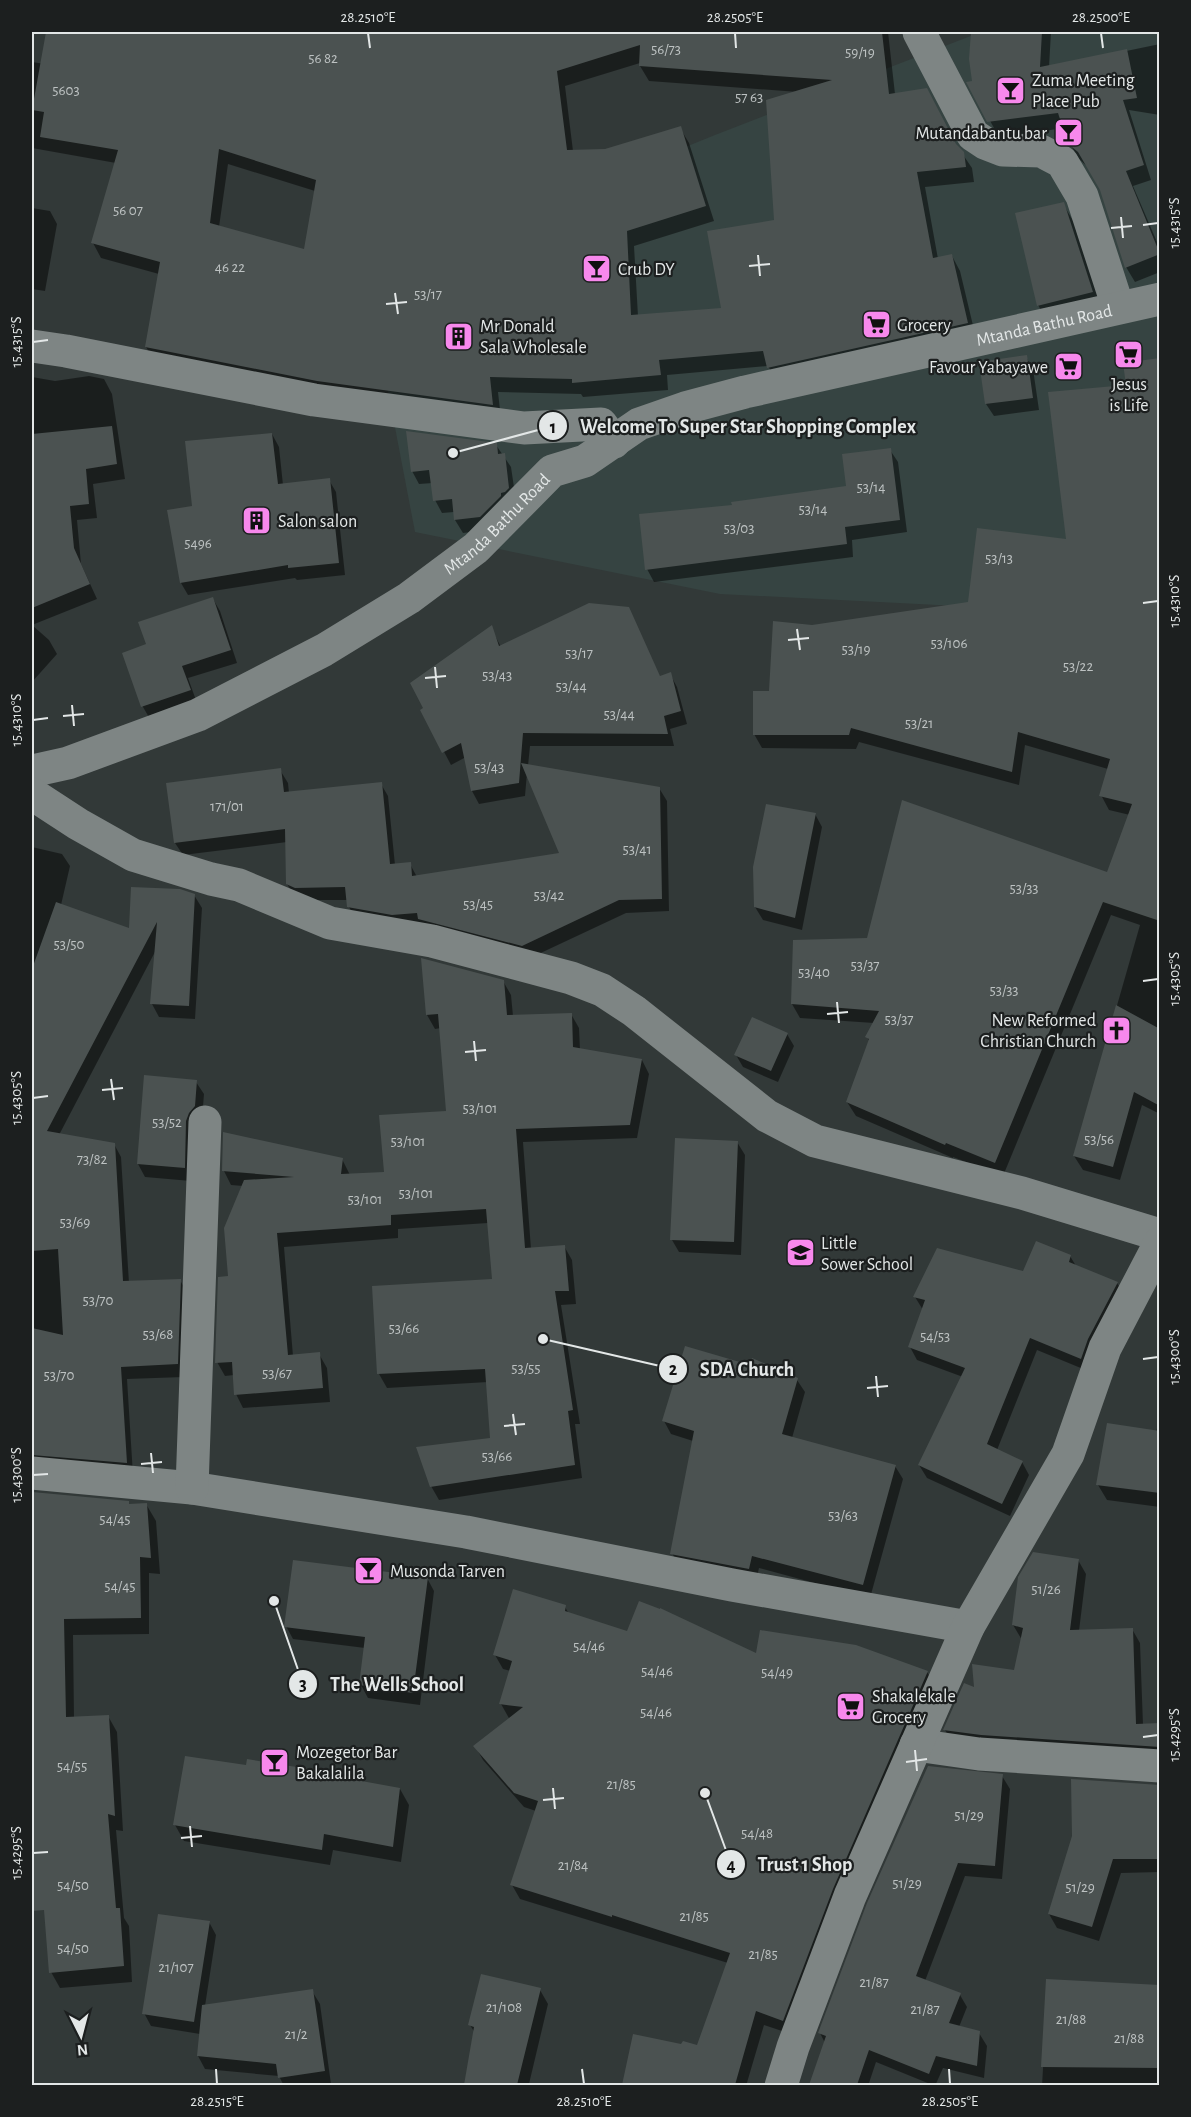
<svg xmlns="http://www.w3.org/2000/svg" width="1191" height="2117" font-family="'Alegreya Sans',sans-serif">
<style>
.built{fill:#364442}
.shadow{fill:#0007;fill-rule:evenodd}
.building{fill:#4b5251;fill-rule:evenodd}
.lines{fill:none;stroke-linecap:round;stroke-linejoin:round}
.street{stroke:#7e8584;stroke-width:33}
.ticks{fill:none;stroke:#e3e7e7;stroke-width:2}
.labels{text-anchor:middle;stroke-width:4.5;stroke-linejoin:round;paint-order:stroke}
.number-label{font-size:15px;fill:#bdc2c2}
.poi-label{font-size:18px;fill:#e3e7e7;stroke:#1c1f1f;text-anchor:start}
.street-label{font-size:18px;fill:#e3e7e7;stroke:#1c1f1f}
.leader{fill:none;stroke:#e3e7e7;stroke-width:2}
.callout-dot{fill:#e3e7e7;stroke:#1c1f1f;stroke-width:2}
.mark-label{font-size:18px;text-anchor:middle;font-weight:bold;fill:#111}
.callout-label{font-size:20px;text-anchor:middle;font-weight:bold;fill:#e3e7e7;stroke:#1c1f1f;stroke-width:4.5;stroke-linejoin:round;paint-order:stroke}
.neatline{fill:none;stroke:#e3e7e7;stroke-width:2}
.ticks-label{font-size:15px;text-anchor:middle;fill:#e3e7e7}
</style>
<rect width="100%" height="100%" fill="#323938"/>
<path class="built" d="M981,32H1159V565L977,607L720,594L415,532L366,276L715,135Z"/>
<path class="shadow" d="M149,32H888L895,94L957,146L972,168L974,182L925,187L938,259L952,256L960,271L976,338L777,382L768,366L667,375L668,390L583,397L581,394L498,392L501,419L155,362L146,347L159,274L101,258L93,243L116,163L32,148V62L138,78ZM640,63V66L649,81L798,92L775,221L722,309L638,316L634,246L714,221L689,143L680,128L606,150L573,151L565,86ZM228,164L315,191L305,251L219,227Z
M972,32H1051L1049,67L1160,44V115L1129,110L1151,180L1133,186L1160,249V272L1135,282L1126,267L1101,189L1089,168L1079,159L1070,144L1065,128L999,137L969,83L974,82L970,59Z
M1063,204L1078,229L1107,318L1053,331L1038,305Z
M32,208L50,211L57,224L45,291L32,289Z
M1026,357L1033,369L1039,410L994,416L986,404Z
M89,376L104,379L112,394L125,479L93,484L97,518L77,520L81,564L97,599L32,625L49,640L57,654L32,682V377L55,381Z
M272,434L279,447L283,485L329,480L336,492L345,575L297,580L295,578L188,595L181,583L194,507Z
M496,445L511,467L516,501L487,530L463,533L455,520L454,512L442,513L435,500L433,483L419,484L412,471Z
M1160,446V1114L1142,1105L1120,1180L1083,1170L1074,1156L1140,925L1111,915L1003,1176L953,1157V1158L856,1116L847,1102L870,1042L867,1037L874,1023L800,1018L792,1004L868,939L1108,874L1130,815L1109,810L1101,795L1108,769L1025,745L1019,785L859,742L856,749L762,748L754,734L770,692L813,627L969,603L1068,541Z
M890,450L898,462L907,532L852,540L853,557L654,582L647,569L734,506L848,487Z
M213,599L220,611L237,663L188,678L197,703L150,719L143,707L124,654L148,645Z
M628,608L660,677L670,674L677,687L687,724L670,729L674,746H530L528,766L659,788L667,801L669,911L626,913L530,958L356,920L349,907L348,900H303L295,897L287,884V842L183,855L175,843L280,770L288,783L289,793L381,784L388,796L395,865L410,864L417,877L561,854L527,773L525,796L479,804L472,791L466,757L451,765L422,710L491,628L501,647Z
M815,814L822,827L802,930L763,920L755,907Z
M32,847L62,854L70,866L61,905L130,930L194,895L202,908L195,1019L159,1017L152,1004L156,950L59,1135L114,1144L121,1157L129,1283L180,1280L187,1293L184,1377L127,1379L133,1475L32,1458Z
M423,960L503,981L511,995L513,1016L571,1014L579,1028L580,1050L642,1060L649,1074L637,1138L523,1142L531,1249L564,1246L572,1260L576,1304L561,1305L580,1424H575L582,1478L439,1500L431,1486L492,1440L488,1382L387,1388L379,1374L494,1281L488,1223L398,1229V1238L284,1247L293,1356L319,1354L327,1368L330,1402L243,1408L236,1394L234,1375L225,1376L217,1362L243,1186L231,1185L224,1171L342,1159L350,1175L385,1173L447,1112L441,1028L435,1029L427,1015Z
M787,1034L794,1046L778,1082L743,1067L736,1055Z
M145,1077L196,1082L204,1094L202,1119L191,1181L145,1177L138,1164Z
M737,1142L745,1155L741,1255L679,1252L672,1240Z
M1070,1256L1076,1266L1117,1283L1125,1296L1088,1371L1037,1350L997,1450L1022,1462L1029,1475L1010,1516L927,1478L919,1465L963,1377L917,1360L910,1347L923,1310L915,1297L1024,1273Z
M752,1367L797,1380L805,1392L792,1438L895,1466L903,1479L870,1598L759,1568L756,1581L679,1566L672,1553L693,1441L671,1434L664,1421Z
M1160,1417V1507L1107,1500L1098,1485L1156,1432Z
M146,1504L156,1521L160,1574L149,1573V1634L73,1635L74,1718L108,1716L117,1732L123,1831L116,1830L124,1918L129,1926L132,1982L60,1988L51,1972L41,1864L32,1890V1530L42,1529L130,1506Z
M1160,1515V1552L1158,1550Z
M1078,1560L1086,1574L1079,1631L1132,1629L1140,1643L1143,1725H1160V1760L953,1744L945,1730L975,1689L1015,1672L1022,1640L1013,1625Z
M427,1578L434,1591L420,1705L368,1698L361,1685L365,1648L293,1639L286,1626Z
M565,1607L569,1614L628,1633L758,1655L927,1672L935,1686L791,2034L764,2025L746,2086H623L635,2036L683,2046L697,2047L728,1963L520,1899L512,1885L536,1811L524,1807L483,1760L475,1746L510,1720L501,1704L511,1671L503,1669L495,1655Z
M1002,1776L1010,1789L1002,1879L965,1876L925,1981L960,1995L967,2007L959,2027L979,2033L987,2046L984,2078L943,2068L935,2086L876,2062L868,2086H811L825,2043L820,2033Z
M335,1778L400,1789L409,1805L401,1862L333,1850L330,1865L184,1841L175,1825Z
M1160,1786V1872L1121,1873L1099,1941L1057,1928L1049,1914Z
M209,1922L216,1935L205,2006L312,1991L320,2004L331,2084L284,2086L279,2076L205,2069L198,2056L200,2034L151,2026L144,2013Z
M1048,1981L1160,1986V2086H1042Z
M540,1990L548,2004L529,2084L535,2086H465L475,2033L470,2025Z"/>
<path class="building" d="M46,32H882L889,94L927,88L956,144L964,152L966,167L917,172L933,258L952,254L968,323L767,368L763,351L659,360L661,375L572,383V379L490,377L493,405L317,381L145,347L160,262L91,243L118,150L40,137L44,112L32,110ZM640,45L639,66L832,80L766,100L774,220L707,231L721,308L631,315L627,231L706,206L681,126L605,149L567,150L557,71ZM219,149L316,180L304,249L210,223Z
M971,32H1042L1040,67L1127,49L1137,98L1123,100L1144,165L1126,171L1160,254L1125,268L1100,190L1078,152L1068,144L1058,113L987,122L966,82L972,81L969,59Z
M1064,202L1093,292L1037,306L1015,213Z
M1027,355L1033,398L985,404L979,362Z
M1160,358V598L1157,664H1160V921L1103,902L995,1163L946,1143L945,1145L846,1102L869,1039L865,1037L879,1011L791,1004L793,940L867,938L902,800L1107,872L1132,804L1099,796L1110,759L1018,732L1012,772L851,728L849,735H753V691H769L773,621L812,625L968,602L977,528L1066,539L1048,392L1126,385L1123,363Z
M112,426L117,464L86,469L89,504L70,506L74,548L90,584L32,608V434Z
M406,431L497,443L498,454L505,453L509,488L505,492L501,493V496L480,517L454,520L452,499L433,501L429,470L411,472Z
M272,433L278,484L330,478L339,563L288,568V565L180,583L167,510L192,506L185,441Z
M891,448L900,520L845,527L847,544L645,570L639,514L732,505L731,502L846,486L842,454Z
M213,597L231,650L182,666L191,690L141,707L122,653L146,644L138,622Z
M589,603L629,607L660,676L671,672L681,711L664,716L668,734L523,733L519,783L471,791L461,743L442,753L420,710L423,708L410,683L492,625L499,646Z
M521,763L660,787L662,899L619,900L522,946L418,919L417,913L392,915L347,907L345,887L295,888L286,884L285,829L174,843L166,783L281,768L284,792L382,782L390,864L411,862L412,876L559,853Z
M766,804L816,813L795,918L754,907L753,867Z
M131,887L180,889L195,894L189,1006L150,1004L157,922L47,1131L115,1143L123,1281L181,1279L178,1364L121,1367L127,1463L32,1455V1328L63,1335L58,1249L32,1251V969L56,902L129,928Z
M421,958L504,980L507,1015L572,1013L573,1047L642,1059L630,1125L516,1129L525,1248L565,1245L569,1291H555L573,1410L568,1411L575,1465L430,1487L416,1447L490,1438L485,1369L377,1374L372,1286L492,1279L486,1209L391,1215V1225L277,1233L288,1355L320,1352L323,1388L234,1395L232,1362L215,1363L218,1277L228,1276L224,1228L244,1180L294,1177L222,1171L223,1132L343,1158L341,1174L384,1172L379,1115L446,1111L438,1014L426,1015Z
M1116,1005L1160,1029V1106L1134,1092L1113,1167L1073,1156Z
M752,1017L788,1033L771,1071L734,1055Z
M144,1075L197,1080L195,1106L189,1113L186,1121L185,1168L137,1164Z
M675,1138L738,1141L734,1242L670,1240Z
M1036,1241L1071,1255L1069,1262L1118,1282L1088,1339L1081,1359L1030,1338L987,1444L1023,1461L1002,1504L918,1465L965,1368L908,1347L925,1300L913,1297L937,1248L1023,1271Z
M685,1346L750,1365L752,1358L798,1378L782,1434L896,1465L863,1585L752,1556L749,1569L670,1554L694,1431L662,1421Z
M1107,1423L1160,1431V1493L1096,1485Z
M32,1492L129,1501V1504L147,1503L151,1558L140,1557L141,1618L64,1619L66,1717L109,1715L115,1816L108,1814L116,1908H120L124,1966L49,1973L44,1910L32,1911Z
M1033,1552L1079,1559L1070,1630L1133,1628L1136,1724L1160,1723V1747L981,1735L943,1730L964,1683L974,1687L972,1664L1014,1670L1023,1628L1012,1625L1018,1577Z
M293,1560L428,1577L413,1693L359,1685L365,1637L284,1627Z
M513,1589L566,1605L565,1611L627,1631L639,1601L660,1609V1608L756,1653L760,1630L856,1645L928,1671L833,1889L783,2021L756,2011L735,2085H622L633,2034L681,2044L683,2041L697,2045L730,1953L612,1915V1917L510,1885L538,1801L514,1793L473,1746L523,1707L499,1704L512,1661L493,1655Z
M185,1756L246,1765L247,1759L334,1773V1776L400,1788L393,1847L324,1834L322,1850L173,1825Z
M928,1766L1003,1774L995,1866L958,1863L916,1976L961,1993L949,2023L980,2031L977,2066L936,2056L929,2074L869,2050L857,2085H809L826,2036L818,2033L867,1903Z
M1071,1779L1160,1785V1859H1113L1092,1927L1048,1914L1072,1836Z
M158,1914L210,1921L194,2022L142,2014Z
M481,1974L541,1988L517,2085H464L474,2027L468,2025Z
M1046,1979L1160,1985V2068L1041,2067Z
M313,1989L325,2071L278,2078L276,2064L197,2056L202,2005Z"/>
<g class="lines">
<g class="street">
<path d="M919,32L973,135L985,143L1003,150L1041,151L1062,162L1082,196L1118,307"/>
<path d="M32,346L66,351L314,400L524,428L601,424L614,442"/>
<path id="s1" d="M32,771L68,763L198,715L324,650L409,598L476,548L552,471L585,461L639,424L685,408L745,392L1160,299"/>
<path d="M32,794L78,824L133,855L211,879L239,885L330,923L432,941L571,978L602,990L634,1011L767,1116L815,1141L1022,1193L1160,1235"/>
<path d="M32,1473L192,1488L466,1532L732,1585L968,1627"/>
<path d="M192,1488L205,1122"/>
<path d="M916,1745L979,1754L1160,1766"/>
<path d="M781,2086L793,2047L850,1896L968,1627L1068,1454L1105,1348L1160,1243"/>
</g>
</g>
<path class="ticks" d="M368,33L370,48M735,33L736,48M1101,33L1103,48M1121,217L1123,238M1143,225L1158,223M1111,228L1132,226M758,255L760,276M749,266L770,264M395,293L398,314M386,304L407,302M33,342L48,340M1143,603L1158,601M797,629L800,650M788,640L809,638M435,667L437,688M425,678L446,676M72,705L74,726M63,716L84,714M33,720L48,718M1143,981L1158,979M837,1002L839,1023M827,1014L848,1012M474,1041L476,1061M465,1052L486,1050M111,1079L114,1100M102,1090L123,1088M33,1098L48,1096M1143,1359L1158,1357M876,1376L878,1397M867,1388L888,1386M513,1414L516,1435M504,1426L525,1424M151,1453L153,1473M141,1464L162,1462M33,1475L48,1474M1143,1737L1158,1735M915,1750L917,1771M906,1762L927,1759M553,1788L555,1809M543,1800L564,1798M190,1826L192,1847M181,1838L202,1836M33,1853L48,1852M216,2069L217,2084M582,2069L584,2084M949,2069L950,2084"/>
<defs>
<symbol id="bar-square" viewBox="-11 -11 22 22"><rect x="-9" y="-9" width="18" height="18" rx="4" fill="#f788ec" stroke="#1c1f1f"/><path d="M-6-5H6L.8 .8V4.5H3.5V6h-7V4.5H-.8V.8Z" fill="#111"/></symbol>
<symbol id="supermarket-square" viewBox="-11 -11 22 22"><rect x="-9" y="-9" width="18" height="18" rx="4" fill="#f788ec" stroke="#1c1f1f"/><path d="M-6-5.5h2.5l.6 2H6L4.5 2H-2.5L-4.4-4H-6ZM-1.5 3.2a1.3 1.3 0 1 0 .1 0ZM3 3.2a1.3 1.3 0 1 0 .1 0Z" fill="#111"/></symbol>
<symbol id="building-square" viewBox="-11 -11 22 22"><rect x="-9" y="-9" width="18" height="18" rx="4" fill="#f788ec" stroke="#1c1f1f"/><path d="M-4-6H4V6H1V3H-1V6H-4ZM-2.5-4.3h1.7v1.8h-1.7ZM.8-4.3h1.7v1.8H.8ZM-2.5-1h1.7V.8h-1.7ZM.8-1h1.7V.8H.8Z" fill="#111"/></symbol>
<symbol id="church-square" viewBox="-11 -11 22 22"><rect x="-9" y="-9" width="18" height="18" rx="4" fill="#f788ec" stroke="#1c1f1f"/><path d="M-1.2-6h2.4v3.5h3.3v2.4h-3.3V6h-2.4V-.1h-3.3v-2.4h3.3Z" fill="#111"/></symbol>
<symbol id="school-square" viewBox="-11 -11 22 22"><rect x="-9" y="-9" width="18" height="18" rx="4" fill="#f788ec" stroke="#1c1f1f"/><path d="M0-5L7-2L0 1L-7-2ZM-4 1L0 2.5L4 1V4Q0 6-4 4Z" fill="#111"/></symbol>
</defs>
<g fill-rule="evenodd">
<use href="#bar-square" x="994" y="74" width="33" height="33"/>
<use href="#bar-square" x="1052" y="116" width="33" height="33"/>
<use href="#bar-square" x="580" y="252" width="33" height="33"/>
<use href="#supermarket-square" x="860" y="308" width="33" height="33"/>
<use href="#building-square" x="442" y="320" width="33" height="33"/>
<use href="#supermarket-square" x="1112" y="338" width="33" height="33"/>
<use href="#supermarket-square" x="1052" y="350" width="33" height="33"/>
<use href="#building-square" x="240" y="504" width="33" height="33"/>
<use href="#church-square" x="1100" y="1014" width="33" height="33"/>
<use href="#school-square" x="784" y="1236" width="33" height="33"/>
<use href="#bar-square" x="352" y="1554" width="33" height="33"/>
<use href="#supermarket-square" x="834" y="1690" width="33" height="33"/>
<use href="#bar-square" x="258" y="1746" width="33" height="33"/>
</g>
<g class="labels">
<g class="number-label">
<text x="666" y="54">56/73</text>
<text x="860" y="57">59/19</text>
<text x="323" y="63">56 82</text>
<text x="66" y="95">5603</text>
<text x="749" y="102">57 63</text>
<text x="128" y="215">56 07</text>
<text x="230" y="272">46 22</text>
<text x="428" y="299">53/17</text>
<text x="871" y="492">53/14</text>
<text x="813" y="514">53/14</text>
<text x="739" y="533">53/03</text>
<text x="198" y="548">5496</text>
<text x="999" y="563">53/13</text>
<text x="949" y="648">53/106</text>
<text x="856" y="654">53/19</text>
<text x="579" y="658">53/17</text>
<text x="1078" y="671">53/22</text>
<text x="497" y="680">53/43</text>
<text x="571" y="691">53/44</text>
<text x="619" y="719">53/44</text>
<text x="919" y="728">53/21</text>
<text x="489" y="772">53/43</text>
<text x="227" y="811">171/01</text>
<text x="637" y="854">53/41</text>
<text x="1024" y="893">53/33</text>
<text x="549" y="900">53/42</text>
<text x="478" y="909">53/45</text>
<text x="69" y="949">53/50</text>
<text x="865" y="970">53/37</text>
<text x="814" y="977">53/40</text>
<text x="1004" y="995">53/33</text>
<text x="899" y="1024">53/37</text>
<text x="480" y="1113">53/101</text>
<text x="167" y="1127">53/52</text>
<text x="1099" y="1144">53/56</text>
<text x="408" y="1146">53/101</text>
<text x="92" y="1164">73/82</text>
<text x="416" y="1198">53/101</text>
<text x="365" y="1204">53/101</text>
<text x="75" y="1227">53/69</text>
<text x="98" y="1305">53/70</text>
<text x="404" y="1333">53/66</text>
<text x="158" y="1339">53/68</text>
<text x="935" y="1341">54/53</text>
<text x="526" y="1373">53/55</text>
<text x="277" y="1378">53/67</text>
<text x="59" y="1380">53/70</text>
<text x="497" y="1461">53/66</text>
<text x="843" y="1520">53/63</text>
<text x="115" y="1524">54/45</text>
<text x="120" y="1591">54/45</text>
<text x="1046" y="1594">51/26</text>
<text x="589" y="1651">54/46</text>
<text x="657" y="1676">54/46</text>
<text x="777" y="1677">54/49</text>
<text x="656" y="1717">54/46</text>
<text x="72" y="1771">54/55</text>
<text x="621" y="1789">21/85</text>
<text x="969" y="1820">51/29</text>
<text x="757" y="1838">54/48</text>
<text x="573" y="1870">21/84</text>
<text x="907" y="1888">51/29</text>
<text x="73" y="1890">54/50</text>
<text x="1080" y="1892">51/29</text>
<text x="694" y="1921">21/85</text>
<text x="73" y="1953">54/50</text>
<text x="763" y="1959">21/85</text>
<text x="176" y="1972">21/107</text>
<text x="874" y="1987">21/87</text>
<text x="504" y="2012">21/108</text>
<text x="925" y="2014">21/87</text>
<text x="1071" y="2024">21/88</text>
<text x="296" y="2039">21/2</text>
<text x="1129" y="2043">21/88</text>
</g>
<g class="poi-label">
<text x="1032" y="86">Zuma Meeting<tspan x="1032" dy="21">Place Pub</tspan></text>
<text x="1047" y="139" text-anchor="end">Mutandabantu bar</text>
<text x="618" y="275">Crub DY</text>
<text x="897" y="331">Grocery</text>
<text x="480" y="332">Mr Donald<tspan x="480" dy="21">Sala Wholesale</tspan></text>
<text x="1048" y="373" text-anchor="end">Favour Yabayawe</text>
<text x="1129" y="390" text-anchor="middle">Jesus<tspan x="1129" dy="21">is Life</tspan></text>
<text x="278" y="527">Salon salon</text>
<text x="1096" y="1026" text-anchor="end">New Reformed<tspan x="1096" dy="21">Christian Church</tspan></text>
<text x="821" y="1249">Little<tspan x="821" dy="21">Sower School</tspan></text>
<text x="390" y="1577">Musonda Tarven</text>
<text x="872" y="1702">Shakalekale<tspan x="872" dy="21">Grocery</tspan></text>
<text x="296" y="1758">Mozegetor Bar<tspan x="296" dy="21">Bakalalila</tspan></text>
</g>
<g class="street-label">
<text dy="6" stroke="none"><textPath href="#s1" startOffset="1126">Mtanda Bathu Road</textPath></text>
<text dy="6" stroke="none"><textPath href="#s1" startOffset="532">Mtanda Bathu Road</textPath></text>
</g>
</g>
<path class="leader" d="M453 453L553 426M543 1339L673 1369M274 1601L303 1684M705 1793L731 1864"/>
<g class="callout-dot">
<circle cx="453" cy="453" r="6"/>
<circle cx="543" cy="1339" r="6"/>
<circle cx="274" cy="1601" r="6"/>
<circle cx="705" cy="1793" r="6"/>
<circle cx="553" cy="426" r="15"/>
<circle cx="673" cy="1369" r="15"/>
<circle cx="303" cy="1684" r="15"/>
<circle cx="731" cy="1864" r="15"/>
</g>
<g class="mark-label">
<text x="553" y="433">1</text>
<text x="673" y="1375">2</text>
<text x="303" y="1690">3</text>
<text x="731" y="1871">4</text>
</g>
<g class="callout-label">
<text x="748" y="433">Welcome To Super Star Shopping Complex</text>
<text x="747" y="1376">SDA Church</text>
<text x="397" y="1691">The Wells School</text>
<text x="805" y="1871">Trust 1 Shop</text>
</g>
<rect width="1191" height="2117" fill="none" stroke="#1c1f1f" stroke-width="66"/>
<g transform="translate(81 2036) rotate(174)" stroke="#1c1f1f" stroke-width="4.5" paint-order="stroke">
<path d="M0-4.5L10 22L0 15L-10 22Z" fill="#e3e7e7"/>
<text y="-9" font-size="16" font-weight="bold" text-anchor="middle" fill="#e3e7e7">N</text>
</g>
<rect x="33" y="33" width="1125" height="2051" class="neatline"/>
<g class="ticks-label">
<text x="368" y="22">28.2510°E</text>
<text x="735" y="22">28.2505°E</text>
<text x="1101" y="22">28.2500°E</text>
<text transform="translate(1174 223) rotate(-90)" y="5">15.4315°S</text>
<text transform="translate(16 342) rotate(-90)" y="5">15.4315°S</text>
<text transform="translate(1174 601) rotate(-90)" y="5">15.4310°S</text>
<text transform="translate(16 720) rotate(-90)" y="5">15.4310°S</text>
<text transform="translate(1174 979) rotate(-90)" y="5">15.4305°S</text>
<text transform="translate(16 1098) rotate(-90)" y="5">15.4305°S</text>
<text transform="translate(1174 1357) rotate(-90)" y="5">15.4300°S</text>
<text transform="translate(16 1475) rotate(-90)" y="5">15.4300°S</text>
<text transform="translate(1174 1735) rotate(-90)" y="5">15.4295°S</text>
<text transform="translate(16 1853) rotate(-90)" y="5">15.4295°S</text>
<text x="217" y="2106">28.2515°E</text>
<text x="584" y="2106">28.2510°E</text>
<text x="950" y="2106">28.2505°E</text>
</g>
</svg>
